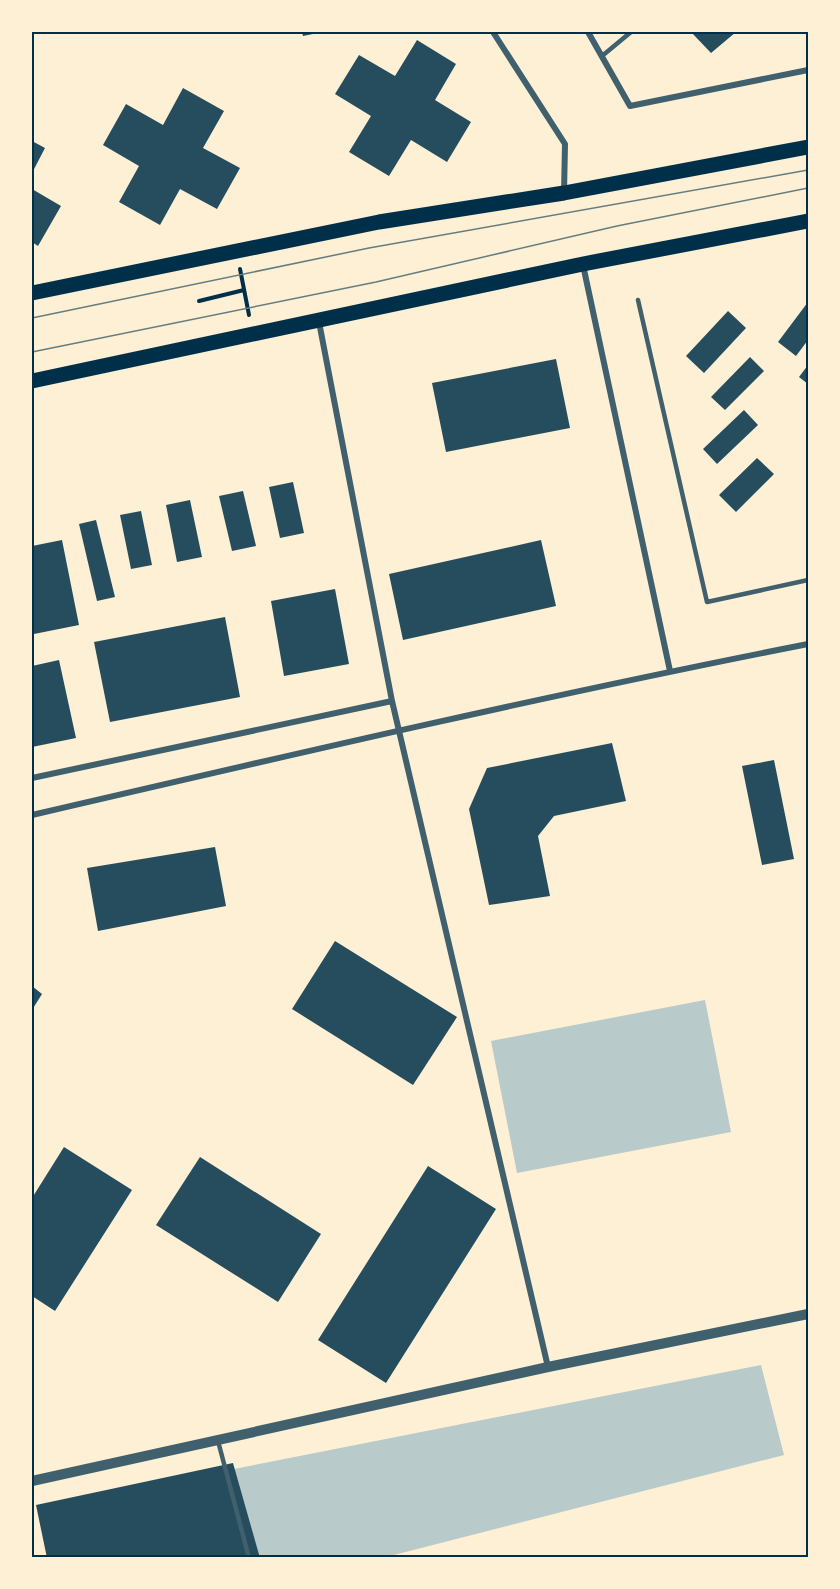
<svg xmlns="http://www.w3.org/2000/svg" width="840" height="1589" font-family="'Times New Roman',serif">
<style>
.green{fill:#b9caca}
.building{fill:#264d5e}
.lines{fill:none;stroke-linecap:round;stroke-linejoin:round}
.path{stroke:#003049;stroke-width:4}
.service{stroke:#3f606c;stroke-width:4.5}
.minor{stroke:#3f606c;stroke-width:6}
.tertiary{stroke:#3f606c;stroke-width:10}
.primary{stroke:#003049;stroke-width:15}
.tram{stroke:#657d81;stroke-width:1.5}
.neatline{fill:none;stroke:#003049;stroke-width:2}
</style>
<rect width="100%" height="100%" fill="#fdf0d5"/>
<path class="green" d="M705,1000L731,1132L517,1173L491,1041Z
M761,1365L784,1455L382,1558L259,1557L234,1469Z"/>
<path class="building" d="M302,32H317L318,33L303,36Z
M691,32H736L711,53Z
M417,40L456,64L435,100L471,122L447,162L411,140L389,176L349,152L371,116L335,94L359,55L395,76Z
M183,88L224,111L203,148L240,168L217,209L180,189L160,225L119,202L139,166L103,145L126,104L163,125Z
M32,141L45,148L32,173Z
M32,189L61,206L38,246L32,242Z
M808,302V340L796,356L778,342Z
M728,311L746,328L704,373L686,356Z
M750,357L764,371L725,410L711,397Z
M556,359L570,428L446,452L432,383Z
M808,365V384L799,377Z
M744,410L758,425L717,464L703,449Z
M757,458L774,474L736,512L719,495Z
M293,482L304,533L280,538L269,487Z
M243,491L256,546L232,551L219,496Z
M190,500L202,557L177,562L166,505Z
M141,511L152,565L131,569L120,515Z
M96,520L115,597L97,601L79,524Z
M62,540L79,625L34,634L32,622V546Z
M541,540L556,606L403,640L389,574Z
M335,589L349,664L284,676L271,601Z
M225,617L240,697L110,722L94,642Z
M59,660L76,738L32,747V666Z
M612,743L626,801L554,816L538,836L550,896L489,905L469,809L487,768Z
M774,760L794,859L762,865L742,766Z
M215,847L226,906L98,931L87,868Z
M335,941L457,1017L413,1085L292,1009Z
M32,986L42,994L32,1010Z
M64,1147L132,1190L55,1311L32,1296V1198Z
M200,1157L321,1234L278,1302L156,1225Z
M428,1166L496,1209L386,1383L318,1340Z
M233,1463L260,1558H47L36,1505Z"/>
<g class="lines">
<path class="path" d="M240,269L249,315
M199,301L244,290"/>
<path class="service" d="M602,56L631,32
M638,300L707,602L808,580
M218,1441L249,1558"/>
<path class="minor" d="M493,32L565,144L564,193
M588,32L630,106L808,70
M583,265L670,671
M319,322L392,701L548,1367
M32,778L392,701
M32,815C290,755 548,695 808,644"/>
<path class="tertiary" d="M32,1481L548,1367L808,1314"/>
<path class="primary" d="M32,293L379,222L564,193L808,147
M32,381L583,264L808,221"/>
<path class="tram" d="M32,318L369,248L808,170
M32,352L376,282L617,226L808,188"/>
</g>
<rect width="840" height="1589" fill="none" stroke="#fdf0d5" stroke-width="66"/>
<rect x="33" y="33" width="774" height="1523" class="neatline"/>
</svg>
